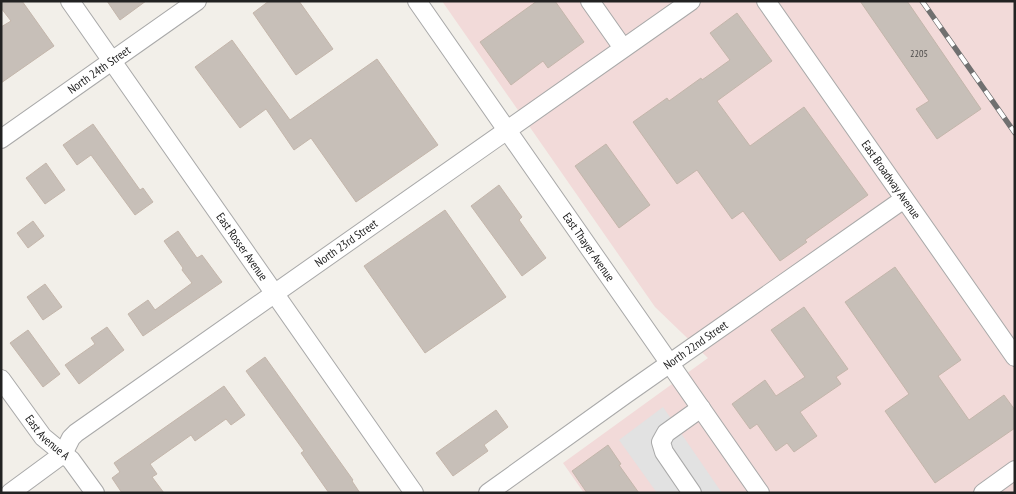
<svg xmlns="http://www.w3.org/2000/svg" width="1016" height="494" font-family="'PT Sans Narrow',sans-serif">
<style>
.commercial{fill:#f2dad9}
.parking{fill:#e2e2e2}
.building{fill:#c7bfb8;stroke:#c4b6ab}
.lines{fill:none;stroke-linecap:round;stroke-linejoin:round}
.minor-casing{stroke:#a9a9a9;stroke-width:20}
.minor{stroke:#fff;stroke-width:18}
.rail-casing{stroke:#707070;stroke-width:5.5}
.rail{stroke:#fff;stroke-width:4;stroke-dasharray:11;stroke-linecap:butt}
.labels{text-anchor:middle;stroke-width:4.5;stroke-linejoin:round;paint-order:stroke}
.number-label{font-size:10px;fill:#4b4948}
.street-label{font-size:12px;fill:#222;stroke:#fff}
</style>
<rect width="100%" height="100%" fill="#f2efe9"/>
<path class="commercial" d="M442,1H1015V493H584L563,463L708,358L655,307Z"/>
<path class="parking" d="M663,407L722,493H657L619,440Z"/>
<path class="building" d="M1,1H22L54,46L1,83V27L11,21L1,8Z
M107,1H146L120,20Z
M269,1H299L333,49L296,75L253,13Z
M537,1H555L584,42L548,68L543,61L511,85L480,42Z
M860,1H907L981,109L937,139L916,109L929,101Z
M737,13L772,61L717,101L750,146L804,107L868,195L805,240L807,242L780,261L743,211L732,219L697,170L677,184L633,122L667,98L669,101L701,78L702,80L730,60L710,33Z
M232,40L290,120L377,59L438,145L356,202L311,138L294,150L266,109L240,128L195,67Z
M93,124L140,190L143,188L153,202L135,215L91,155L77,165L63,145Z
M606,144L650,205L619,228L575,166Z
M46,163L65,190L45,204L26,178Z
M499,185L522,217L519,220L546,258L522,276L471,206Z
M445,210L506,297L425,353L364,266Z
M33,221L44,236L28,248L17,233Z
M178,231L197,258L202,255L222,282L143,336L128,314L148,300L155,310L192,283L182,270L183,268L164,241Z
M895,267L961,360L938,376L969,420L1004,395L1015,410V428L935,483L885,411L909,394L845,302Z
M45,284L62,307L43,320L27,297Z
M804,307L848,369L836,377L841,384L800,412L817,436L794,452L787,443L776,451L757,424L750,429L732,404L765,380L776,396L805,377L771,330Z
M107,327L124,350L79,384L65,365L95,344L91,338Z
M28,330L60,374L43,387L10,343Z
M265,357L353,480L352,481L360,493H329L301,453L304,451L246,371Z
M224,386L245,415L231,425L226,419L195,441L191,435L150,464L157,474L152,477L164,493H122L112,478L120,472L114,463Z
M496,410L508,427L484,445L488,451L453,476L436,453Z
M608,445L621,464L619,465L639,493H587L572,471Z"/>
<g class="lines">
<defs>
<g id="minor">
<path id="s1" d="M70,1L414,493"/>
<path id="s2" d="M417,1L760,493"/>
<path d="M590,1L623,48"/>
<path id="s3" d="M766,1L1015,357"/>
<path id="s4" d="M1,139L197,1"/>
<path id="s5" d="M1,379L43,437L71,460L95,493"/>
<path id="s6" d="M10,493L63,454L71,438L76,433L691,1"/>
<path id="s7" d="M488,493L626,394L904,199"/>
<path d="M692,493L664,452L661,442L666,433L701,408"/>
<path d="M983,493L1015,470"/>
</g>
</defs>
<use href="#minor" class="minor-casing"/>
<use href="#minor" class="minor"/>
<defs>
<path id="rail" d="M922,1L1015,133"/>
</defs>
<use href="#rail" class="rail-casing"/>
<use href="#rail" class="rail"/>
</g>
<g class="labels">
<g class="number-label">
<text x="919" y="57">2205</text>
</g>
<g class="street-label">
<text dy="4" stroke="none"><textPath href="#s4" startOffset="120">North 24th Street</textPath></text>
<text dy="4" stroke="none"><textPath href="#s3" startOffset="218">East Broadway Avenue</textPath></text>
<text dy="4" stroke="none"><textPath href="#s6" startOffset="421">North 23rd Street</textPath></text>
<text dy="4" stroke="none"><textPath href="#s1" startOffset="300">East Rosser Avenue</textPath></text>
<text dy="4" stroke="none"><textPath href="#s2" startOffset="300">East Thayer Avenue</textPath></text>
<text dy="4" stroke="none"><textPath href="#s7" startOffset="255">North 22nd Street</textPath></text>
<text dy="4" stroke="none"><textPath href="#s5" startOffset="75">East Avenue A</textPath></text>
</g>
</g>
<rect width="1016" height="494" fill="none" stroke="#222222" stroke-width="5"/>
</svg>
